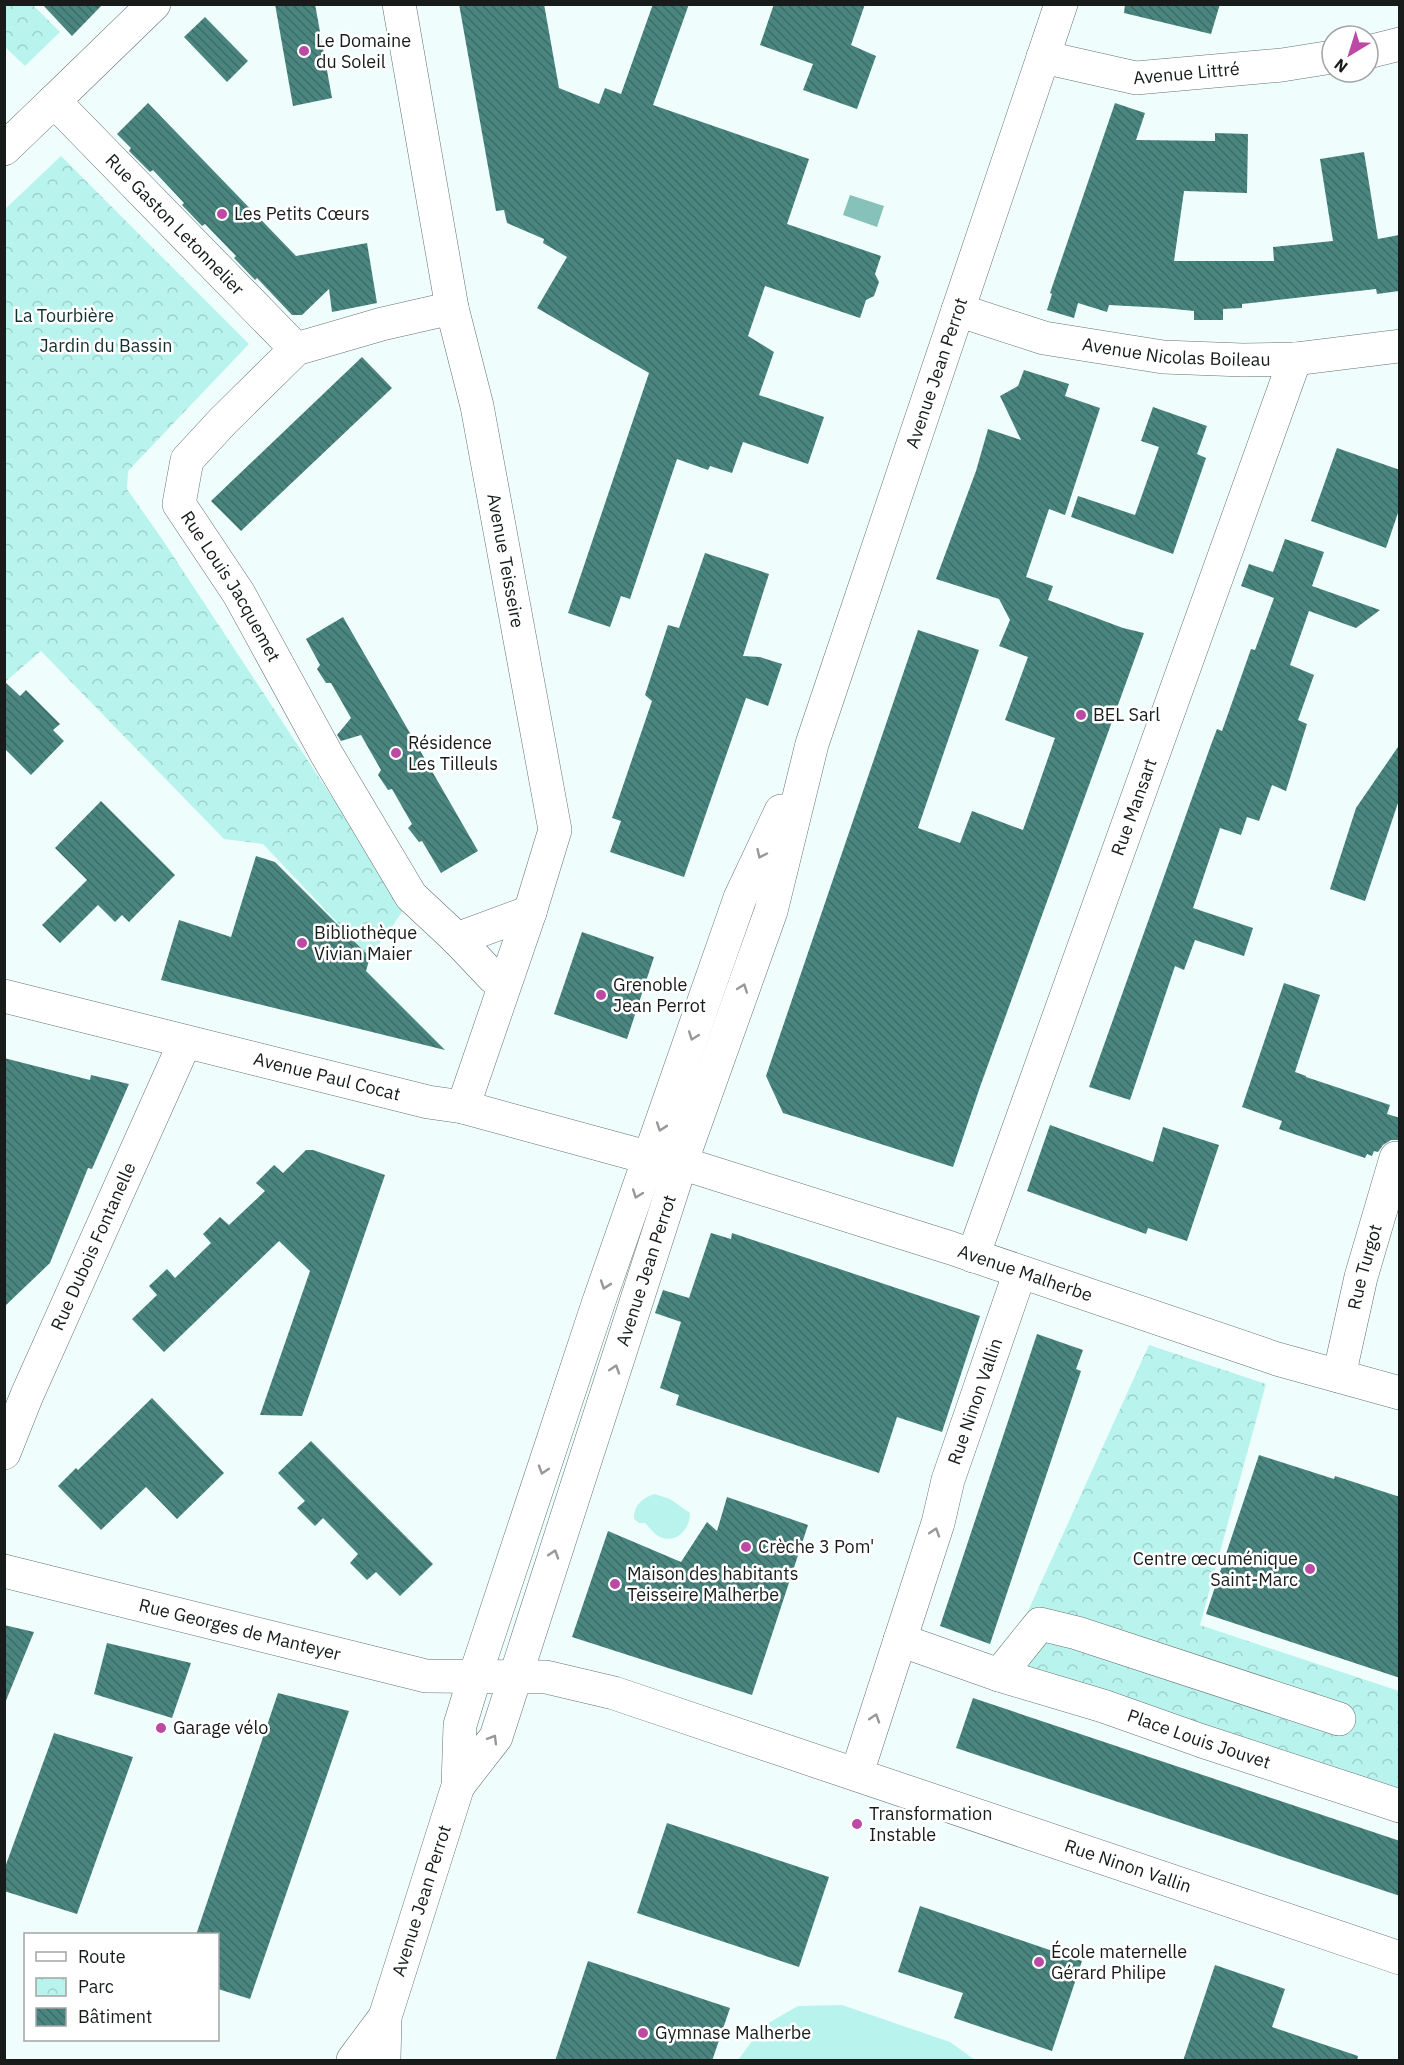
<svg xmlns="http://www.w3.org/2000/svg" width="1404" height="2065" font-family="'IBM Plex Sans',sans-serif">
<style>
.grass{fill:#b8f4ed}
.park{fill:url(#park-crowns)}
.water{fill:#86c1ba}
.building{fill:url(#building-back-hatch)}
.lines{fill:none;stroke-linecap:round;stroke-linejoin:round}
.street-casing{stroke:#667270;stroke-width:34}
.secondary-casing{stroke:#667270;stroke-width:34}
.street{stroke:#fff;stroke-width:33}
.secondary{stroke:#fff;stroke-width:33}
.oneway{stroke:#979998}
.poi-dot{fill:#bc4aa4;stroke:#fff;stroke-width:2}
.labels{text-anchor:middle;stroke-width:5;stroke-linejoin:round;paint-order:stroke}
.poi-label{font-size:18px;fill:#171c1b;stroke:#fff;text-anchor:start}
.street-label{font-size:18px;fill:#171c1b;stroke:#fff}
.park-label{font-size:18px;fill:#112f2c;stroke:#fff}
</style>
<defs>
<pattern id="park-crowns" width="20" height="18" patternUnits="userSpaceOnUse" patternTransform="scale(1.5)"><rect width="20" height="18" fill="#b8f4ed"/><path d="M2 6a3 3 0 1 1 6 0M12 15a3 3 0 1 1 6 0" fill="none" stroke="#9dd1cb"/></pattern>
<pattern id="building-back-hatch" width="6" height="6" patternUnits="userSpaceOnUse" patternTransform="scale(1.5)"><rect width="6" height="6" fill="#4b857f"/><path d="M-1 5l2 2M0 0l6 6M5-1l2 2" fill="none" stroke="#3d6c67"/></pattern>
</defs>
<rect width="100%" height="100%" fill="#effefc"/>
<path class="grass" d="M655,1494L670,1499L690,1513C690,1529 677,1544 660,1537C654,1534 650,1528 645,1523H639L634,1519C633,1506 643,1497 655,1494Z
M842,2005L950,2042L975,2060H738L763,2026L798,2006Z"/>
<path class="park" d="M5,4L33,5L60,32L25,66L5,47Z
M61,156L249,344L128,471L127,489L162,539L405,908L370,957L263,844L224,839L41,651L5,682V209Z
M1149,1345L1266,1384L1200,1625L1399,1691V1805L999,1675Z"/>
<path class="water" d="M850,195L884,206L877,227L843,215Z"/>
<path class="building" d="M42,4H103L72,36Z
M275,4H315L332,98L293,106Z
M459,4H544L559,88L599,104L605,88L621,94L653,4H689L653,105L809,159L787,224L881,256L875,274L879,282L874,296L866,300L860,318L765,286L748,336L774,352L759,395L824,417L808,464L743,442L732,473L710,466L708,470L677,459L630,599L621,596L610,627L568,613L649,373L537,308L567,257L543,243L544,239L507,223L504,210L496,211Z
M774,4H865L851,45L876,56L857,109L803,90L813,64L760,45Z
M1125,4H1220L1211,34L1124,13Z
M205,17L248,61L227,82L184,37Z
M148,103L296,256L367,243L377,303L332,312L329,289L302,315H292L257,278L255,280L234,258L236,256L205,224L202,226L182,205L184,203L153,170L150,172L129,151L131,148L117,134Z
M1115,103L1145,113L1136,140L1215,141V133L1248,134L1247,193L1184,191L1174,261H1274L1273,247L1333,241L1320,159L1364,152L1378,239L1399,235V291L1377,294L1376,289L1242,304V308L1223,309V320H1194V311L1164,308L1109,305L1107,312L1078,303L1074,318L1047,310L1052,294L1050,293Z
M362,357L392,388L241,531L211,501Z
M1024,370L1069,384L1065,396L1100,408L1065,515L1049,509L1026,577L1053,586L1048,600L1123,628L1144,633L980,1087L953,1167L783,1113L766,1076L918,630L979,650L918,828L960,843L972,811L1023,830L1055,738L1005,720L1028,657L999,646L1010,620L999,599L936,579L976,471L988,429L1021,440L1000,396L1018,386Z
M1153,407L1207,426L1197,454L1206,458L1173,554L1071,517L1078,496L1135,515L1159,447L1141,441Z
M1337,448L1400,470V507L1386,548L1311,521Z
M1285,539L1324,552L1312,586L1380,610L1356,628L1309,611L1290,665L1314,675L1298,720L1307,724L1286,791L1272,785L1259,821L1247,817L1241,835L1220,828L1193,908L1253,928L1244,956L1195,940L1184,970L1175,966L1130,1100L1089,1087L1212,742L1217,729L1222,731L1251,649L1255,650L1274,598L1241,586L1249,564L1273,572Z
M705,553L769,574L743,656L760,657L782,664L768,706L746,698L684,877L610,852L621,821L612,818L652,701L645,695L668,625L679,628Z
M343,617L478,851L441,873L422,841L419,842L408,828L412,824L392,789L388,790L378,775L381,770L361,735L341,741L337,735L351,718L331,683H326L317,669L320,665L306,639Z
M4,681L20,696L26,690L60,724L53,730L64,741L31,775L4,748Z
M1400,744V797L1365,901L1330,889L1356,808Z
M101,801L175,875L129,922L122,915L115,922L98,905L60,943L42,925L87,880L55,848Z
M256,856L275,862L370,957L366,971L445,1050L161,980L179,920L231,937Z
M582,932L654,957L627,1039L554,1014Z
M1284,983L1320,995L1295,1072L1306,1076V1077L1390,1105L1387,1114L1400,1118V1140H1391L1383,1145L1378,1152L1374,1151L1372,1156L1367,1154L1365,1158L1279,1129L1282,1121L1242,1107Z
M4,1058L90,1080L91,1075L129,1084L92,1169L88,1168L50,1263L4,1307Z
M1050,1125L1153,1162L1163,1127L1219,1145L1187,1241L1148,1228L1146,1234L1027,1191Z
M306,1150H313L385,1175L302,1416L260,1415L310,1271L279,1241L164,1352L132,1319L157,1295L149,1286L167,1269L175,1278L211,1243L203,1234L220,1217L229,1225L265,1191L256,1183L274,1165L283,1173Z
M711,1233L731,1239L732,1233L980,1316L942,1432L897,1417L879,1473L676,1405L679,1395L660,1388L681,1322L655,1313L663,1290L689,1298Z
M1037,1334L1083,1350L1076,1369L1081,1371L990,1644L940,1626Z
M152,1398L224,1473L177,1519L146,1487L101,1530L58,1486L76,1468L78,1470Z
M311,1441L433,1564L400,1596L376,1572L367,1580L350,1563L358,1554L323,1518L315,1526L297,1508L305,1501L278,1473Z
M1259,1455L1334,1479L1335,1476L1400,1497V1678L1206,1614Z
M727,1497L808,1525L752,1695L572,1637L608,1531L681,1562L707,1522L717,1531Z
M4,1625L34,1632L5,1703L4,1702Z
M107,1643L191,1663L172,1718L94,1694Z
M278,1693L349,1711L250,1999L218,1989V1935H196Z
M973,1698L1400,1841V1896L956,1748Z
M54,1733L133,1757L77,1914L4,1891V1870Z
M667,1823L829,1877L799,1967L637,1913Z
M920,1906L1082,1961L1052,2051L954,2018L963,1993L898,1972Z
M588,1961L730,2008L712,2061H555Z
M1215,1965L1285,1989L1272,2027L1358,2056L1357,2061H1183Z"/>
<g class="lines">
<defs>
<g id="street">
<path d="M1368,52L1400,44"/>
<path id="s1" d="M1043,57L1136,78L1282,65L1332,57"/>
<path d="M54,101L154,4"/>
<path id="s2" d="M4,149L54,101L296,349"/>
<path id="s3" d="M452,308L382,324L296,349L223,421L187,460L179,504L239,594L327,755L411,896L457,939L493,977L504,984"/>
<path id="s4" d="M958,310L1044,338L1163,357L1243,360L1295,359L1400,346"/>
<path d="M457,939L530,912"/>
<path id="s5" d="M973,1256L1295,359"/>
<path id="s6" d="M1339,1376L1361,1277L1396,1158"/>
<path id="s7" d="M4,1453L27,1395L185,1042"/>
<path id="s8" d="M4,1571L426,1676L546,1677L614,1693L1400,1958"/>
<path d="M900,1640L999,1675L1040,1624L1077,1633L1339,1719"/>
<path id="s9" d="M999,1675L1103,1706L1202,1741L1400,1806"/>
<path id="s10" d="M857,1773L938,1523L948,1480L1020,1272"/>
</g>
<g id="secondary">
<path id="s11" d="M399,4L452,308L477,406L555,830L530,912L463,1107"/>
<path id="s12" d="M4,996L428,1102L463,1107L650,1158L681,1163L951,1248L1277,1359L1400,1393"/>
<path id="s13" d="M458,1786L496,1737L681,1163L771,911L812,744L1061,4"/>
<path d="M353,2060L385,2017"/>
<path id="s14" d="M384,2060L385,2017L458,1786L460,1725L475,1676L598,1304L740,898L781,811"/>
</g>
</defs>
<use href="#street" class="street-casing"/>
<use href="#secondary" class="secondary-casing"/>
<use href="#street" class="street"/>
<use href="#secondary" class="secondary"/>
</g>
<defs><path id="oneway-chevron" d="M-2-3.5L2.5 0L-2 3.5" fill="none" stroke-width="1.6" stroke-linecap="round" stroke-linejoin="round" transform="scale(1.5)"/></defs>
<g class="oneway">
<use href="#oneway-chevron" transform="translate(761 854) rotate(115)"/>
<use href="#oneway-chevron" transform="translate(743 988) rotate(-70)"/>
<use href="#oneway-chevron" transform="translate(693 1036) rotate(110)"/>
<use href="#oneway-chevron" transform="translate(661 1127) rotate(109)"/>
<use href="#oneway-chevron" transform="translate(637 1194) rotate(110)"/>
<use href="#oneway-chevron" transform="translate(605 1285) rotate(109)"/>
<use href="#oneway-chevron" transform="translate(615 1369) rotate(-72)"/>
<use href="#oneway-chevron" transform="translate(543 1470) rotate(108)"/>
<use href="#oneway-chevron" transform="translate(935 1532) rotate(-72)"/>
<use href="#oneway-chevron" transform="translate(554 1554) rotate(-72)"/>
<use href="#oneway-chevron" transform="translate(875 1718) rotate(-72)"/>
<use href="#oneway-chevron" transform="translate(493 1739) rotate(-59)"/>
</g>
<g class="poi-dot">
<circle cx="304" cy="51" r="6"/>
<circle cx="222" cy="214" r="6"/>
<circle cx="1081" cy="715" r="6"/>
<circle cx="396" cy="753" r="6"/>
<circle cx="302" cy="943" r="6"/>
<circle cx="601" cy="995" r="6"/>
<circle cx="746" cy="1547" r="6"/>
<circle cx="1310" cy="1569" r="6"/>
<circle cx="615" cy="1584" r="6"/>
<circle cx="161" cy="1728" r="6"/>
<circle cx="857" cy="1824" r="6"/>
<circle cx="1039" cy="1962" r="6"/>
<circle cx="643" cy="2033" r="6"/>
</g>
<g class="labels">
<g class="poi-label">
<text x="316" y="47">Le Domaine<tspan x="316" dy="21">du Soleil</tspan></text>
<text x="234" y="220">Les Petits Cœurs</text>
<text x="1093" y="721">BEL Sarl</text>
<text x="408" y="749">Résidence<tspan x="408" dy="21">Les Tilleuls</tspan></text>
<text x="314" y="939">Bibliothèque<tspan x="314" dy="21">Vivian Maier</tspan></text>
<text x="613" y="991">Grenoble<tspan x="613" dy="21">Jean Perrot</tspan></text>
<text x="758" y="1553">Crèche 3 Pom'</text>
<text x="1298" y="1565" text-anchor="end">Centre œcuménique<tspan x="1298" dy="21">Saint-Marc</tspan></text>
<text x="627" y="1580">Maison des habitants<tspan x="627" dy="21">Teisseire Malherbe</tspan></text>
<text x="173" y="1734">Garage vélo</text>
<text x="869" y="1820">Transformation<tspan x="869" dy="21">Instable</tspan></text>
<text x="1051" y="1958">École maternelle<tspan x="1051" dy="21">Gérard Philipe</tspan></text>
<text x="655" y="2039">Gymnase Malherbe</text>
</g>
<g class="street-label">
<text dy="6" stroke="none"><textPath href="#s1" startOffset="146">Avenue Littré</textPath></text>
<text dy="6" stroke="none"><textPath href="#s2" startOffset="242">Rue Gaston Letonnelier</textPath></text>
<text dy="6" stroke="none"><textPath href="#s4" startOffset="224">Avenue Nicolas Boileau</textPath></text>
<text dy="6" stroke="none"><textPath href="#s13" startOffset="1496">Avenue Jean Perrot</textPath></text>
<text dy="6" stroke="none"><textPath href="#s11" startOffset="567">Avenue Teisseire</textPath></text>
<text dy="6" stroke="none"><textPath href="#s3" startOffset="459">Rue Louis Jacquemet</textPath></text>
<text dy="6" stroke="none"><textPath href="#s5" startOffset="477">Rue Mansart</textPath></text>
<text dy="6" stroke="none"><textPath href="#s12" startOffset="333">Avenue Paul Cocat</textPath></text>
<text dy="6" stroke="none"><textPath href="#s7" startOffset="225">Rue Dubois Fontanelle</textPath></text>
<text dy="6" stroke="none"><textPath href="#s6" startOffset="112">Rue Turgot</textPath></text>
<text dy="6" stroke="none"><textPath href="#s13" startOffset="552">Avenue Jean Perrot</textPath></text>
<text dy="6" stroke="none"><textPath href="#s12" startOffset="1059">Avenue Malherbe</textPath></text>
<text dy="6" stroke="none"><textPath href="#s10" startOffset="390">Rue Ninon Vallin</textPath></text>
<text dy="6" stroke="none"><textPath href="#s8" startOffset="243">Rue Georges de Manteyer</textPath></text>
<text dy="6" stroke="none"><textPath href="#s9" startOffset="210">Place Louis Jouvet</textPath></text>
<text dy="6" stroke="none"><textPath href="#s8" startOffset="1167">Rue Ninon Vallin</textPath></text>
<text dy="6" stroke="none"><textPath href="#s14" startOffset="165">Avenue Jean Perrot</textPath></text>
</g>
<g class="park-label">
<text x="64" y="322">La Tourbière</text>
<text x="106" y="352">Jardin du Bassin</text>
</g>
</g>
<rect width="1404" height="2065" fill="none" stroke="#171c1b" stroke-width="12"/>
<rect x="24" y="1933" width="195" height="108" fill="#ffffff" stroke="#a2a4a4" stroke-width="1.5"/>
<rect x="36" y="1952" width="30" height="9" fill="#ffffff" stroke="#a2a4a4" stroke-width="1.5"/>
<text x="78" y="1963" font-size="18" fill="#171c1b">Route</text>
<rect x="36" y="1978" width="30" height="18" fill="url(#park-crowns)" stroke="#a2a4a4" stroke-width="1.5"/>
<text x="78" y="1993" font-size="18" fill="#171c1b">Parc</text>
<rect x="36" y="2008" width="30" height="18" fill="url(#building-back-hatch)" stroke="#a2a4a4" stroke-width="1.5"/>
<text x="78" y="2023" font-size="18" fill="#171c1b">Bâtiment</text>
<g transform="translate(1350 54) rotate(218)"><circle r="28" fill="#ffffff" stroke="#a2a4a4" stroke-width="1.5"/>
<path d="M0-4.5L10 22L0 15L-10 22Z" fill="#bc4aa4"/>
<text y="-9" font-size="16" font-weight="bold" text-anchor="middle" fill="#171c1b">N</text>
</g>
</svg>
